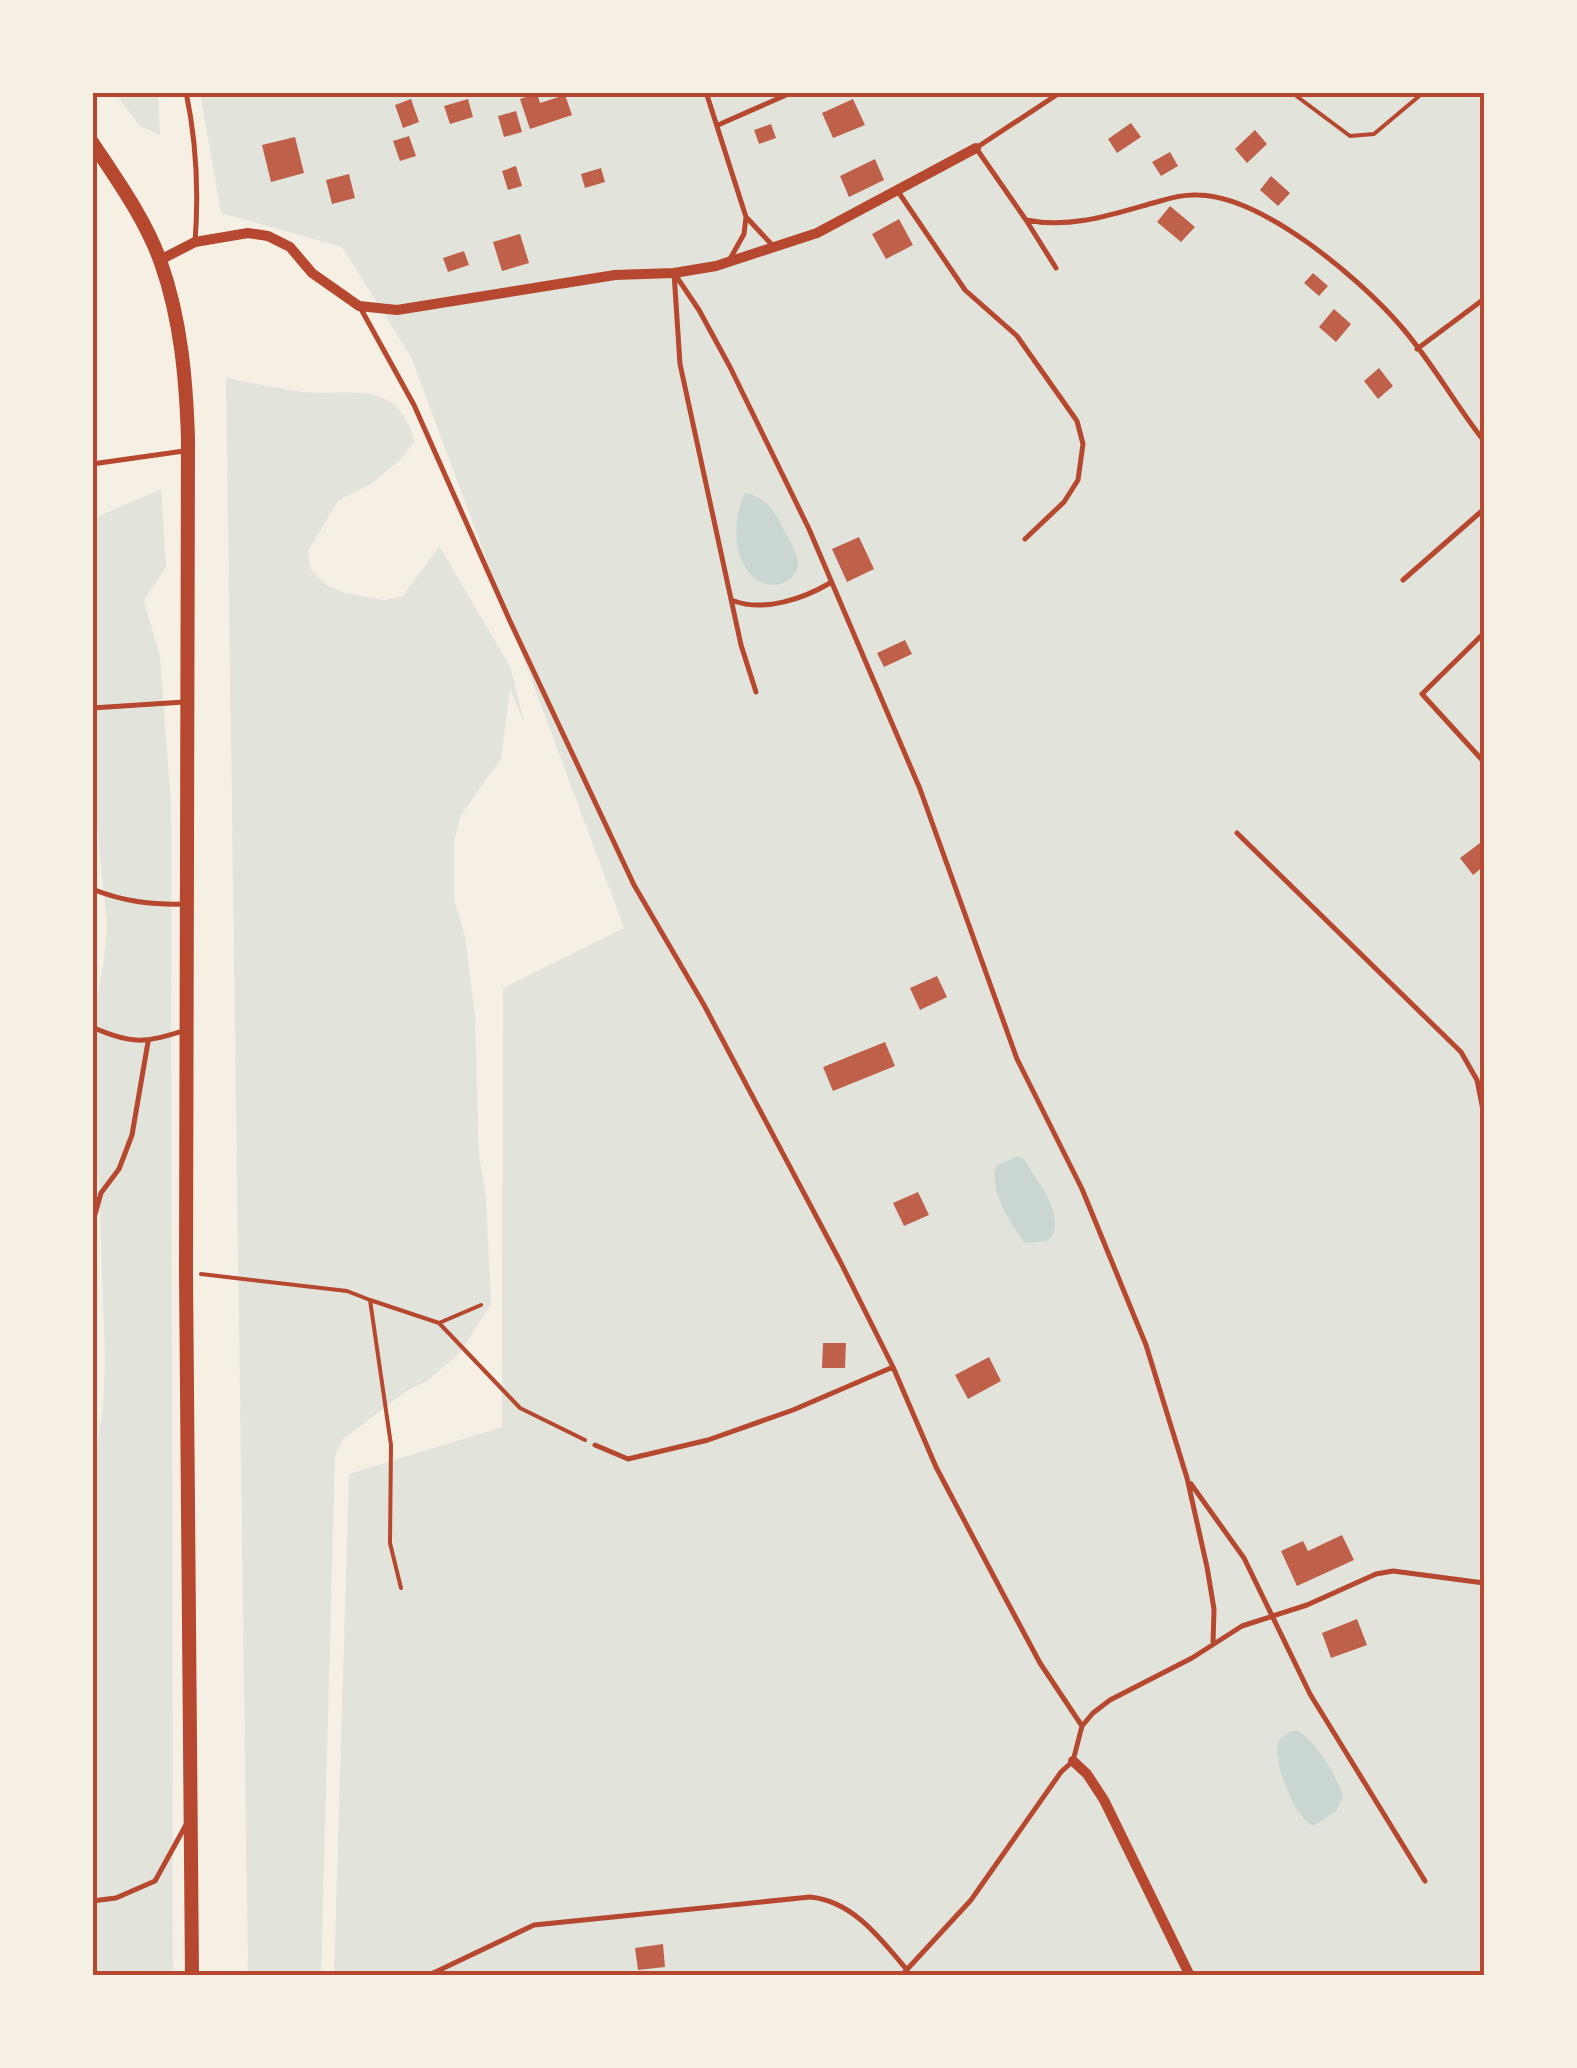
<svg xmlns="http://www.w3.org/2000/svg" width="1577" height="2068" font-family="Overpass,sans-serif">
<style>
.green{fill:#e2e4dc}
.water{fill:#c9d6d2}
.building{fill:#bf614a}
.lines{fill:none;stroke-linecap:round;stroke-linejoin:round}
.path{stroke:#b5482f;stroke-width:4}
.service{stroke:#b5482f;stroke-width:5}
.minor{stroke:#b5482f;stroke-width:10}
.tertiary{stroke:#b5482f;stroke-width:14}
.neatline{fill:none;stroke:#b5482f;stroke-width:4}
</style>
<rect width="100%" height="100%" fill="#f6efe4"/>
<path class="green" d="M115,93H158L160,135L140,126Z
M200,93H1484V1975H334L349,1474L502,1427L503,988L624,928L411,357L342,247L221,213Z
M226,378C252,383 278,389 304,392C353,396 397,378 415,441L403,457L374,482L338,501L308,551L311,570L325,584L345,593L384,600L403,596L439,546L510,666L525,725L510,689L501,759L461,815L454,841V900L465,936L475,1016L479,1156L486,1196L491,1304L459,1354L427,1381L408,1390L343,1439L335,1456L321,1975H248Z
M161,489L166,567L144,600L160,657L171,805L173,1975H93L92,1474L103,1408L105,1363L99,1184L92,1158V1022L103,967L107,927L92,771V519Z"/>
<path class="water" d="M745,493C765,497 774,510 783,528C788,538 798,552 798,564C798,572 791,578 785,582C775,587 764,585 756,579C731,561 733,517 745,493Z
M1017,1156L1024,1159C1037,1182 1062,1208 1053,1235L1046,1241L1025,1243C1009,1222 990,1192 996,1166Z
M1298,1731C1317,1743 1336,1774 1343,1796L1336,1811L1313,1826C1294,1816 1271,1759 1279,1740L1289,1732Z"/>
<path class="building" d="M537,93L540,103L565,95L572,115L530,129L520,99Z
M411,99L419,122L403,128L395,105Z
M468,99L473,117L450,124L444,106Z
M853,99L865,125L833,138L822,113Z
M516,111L522,132L504,137L498,116Z
M1131,123L1141,137L1117,153L1108,139Z
M771,124L776,138L759,144L754,130Z
M1255,130L1267,144L1247,163L1235,149Z
M409,136L416,156L400,161L393,141Z
M295,137L304,173L271,182L262,145Z
M1170,152L1178,166L1161,176L1152,162Z
M875,159L884,180L849,197L840,176Z
M516,166L522,186L508,190L502,171Z
M601,168L605,182L585,188L581,174Z
M349,174L355,198L332,204L326,180Z
M1271,176L1290,193L1278,206L1260,190Z
M1170,206L1195,227L1181,242L1157,222Z
M899,219L913,245L886,259L872,234Z
M520,234L529,263L502,271L493,242Z
M464,251L469,265L448,272L443,258Z
M1313,273L1328,286L1319,296L1304,283Z
M1334,309L1351,324L1336,342L1319,327Z
M1379,368L1393,386L1378,399L1364,381Z
M859,537L874,569L847,582L832,549Z
M905,640L912,654L884,667L877,653Z
M1484,840V866L1473,875L1460,858Z
M937,976L947,997L920,1010L910,988Z
M885,1042L895,1066L833,1091L823,1067Z
M918,1192L929,1215L904,1226L893,1203Z
M823,1343H846L845,1368H822Z
M989,1357L1001,1381L968,1399L955,1375Z
M1342,1535L1354,1560L1297,1586L1281,1551L1303,1541L1308,1551Z
M1357,1619L1367,1645L1331,1658L1322,1633Z
M663,1944L665,1967L638,1970L635,1948Z"/>
<g class="lines">
<path class="path" d="M1291,92L1350,136L1374,134L1424,92
M201,1274L347,1291L370,1300L391,1445L390,1543L401,1588
M370,1300L439,1323L481,1305
M439,1323L520,1408L585,1440"/>
<path class="service" d="M186,92C197,144 199,190 195,242
M706,92L746,217L744,234L730,259
M1061,92L976,148L1026,220C1070,229 1111,215 1153,203C1168,199 1182,194 1198,195C1262,196 1358,277 1399,324C1431,360 1454,403 1484,441
M718,125L793,92
M899,193L965,290L1017,336L1077,421L1083,444L1078,480L1064,502L1025,539
M748,219L774,247
M1026,220L1056,268
M361,309L414,405L509,619L634,885L704,1005L841,1263L893,1367L936,1467L1002,1592L1040,1663L1082,1726
M1417,349L1484,299
M92,464L184,451
M1403,580L1484,509
M734,601C764,612 803,599 830,583
M1484,633L1422,694L1484,762
M756,692L741,645L680,364L674,273L699,310L730,367L809,529L920,789L1017,1059L1082,1189L1146,1345L1187,1478L1207,1567L1214,1609L1213,1644
M92,708L184,702
M1237,833L1461,1052L1477,1080L1484,1115
M92,889C125,902 152,905 187,904
M92,1027C130,1044 146,1044 185,1030
M92,1225L101,1193L119,1169L132,1135L148,1042
M595,1445L628,1459L708,1440L793,1410L893,1367
M1191,1484L1244,1558L1310,1694L1425,1881
M92,1901L116,1898L155,1881L187,1823
M427,1976L534,1925L810,1897C853,1901 881,1939 907,1970
M901,1976L971,1900L1061,1772L1073,1761L1082,1726L1093,1713L1110,1700L1192,1658L1242,1626L1307,1605L1376,1574L1393,1571L1484,1583"/>
<path class="minor" d="M160,260L195,242L248,233L268,236L290,247L312,273L359,306L397,310L615,275L674,273L716,266L817,233L976,148
M1073,1761L1087,1774L1104,1800L1190,1976"/>
<path class="tertiary" d="M92,142C117,180 146,220 161,263C181,320 186,379 188,438L186,1273L192,1976"/>
</g>
<rect width="1577" height="2068" fill="none" stroke="#f6efe4" stroke-width="190"/>
<rect x="95" y="95" width="1387" height="1878" class="neatline"/>
</svg>
